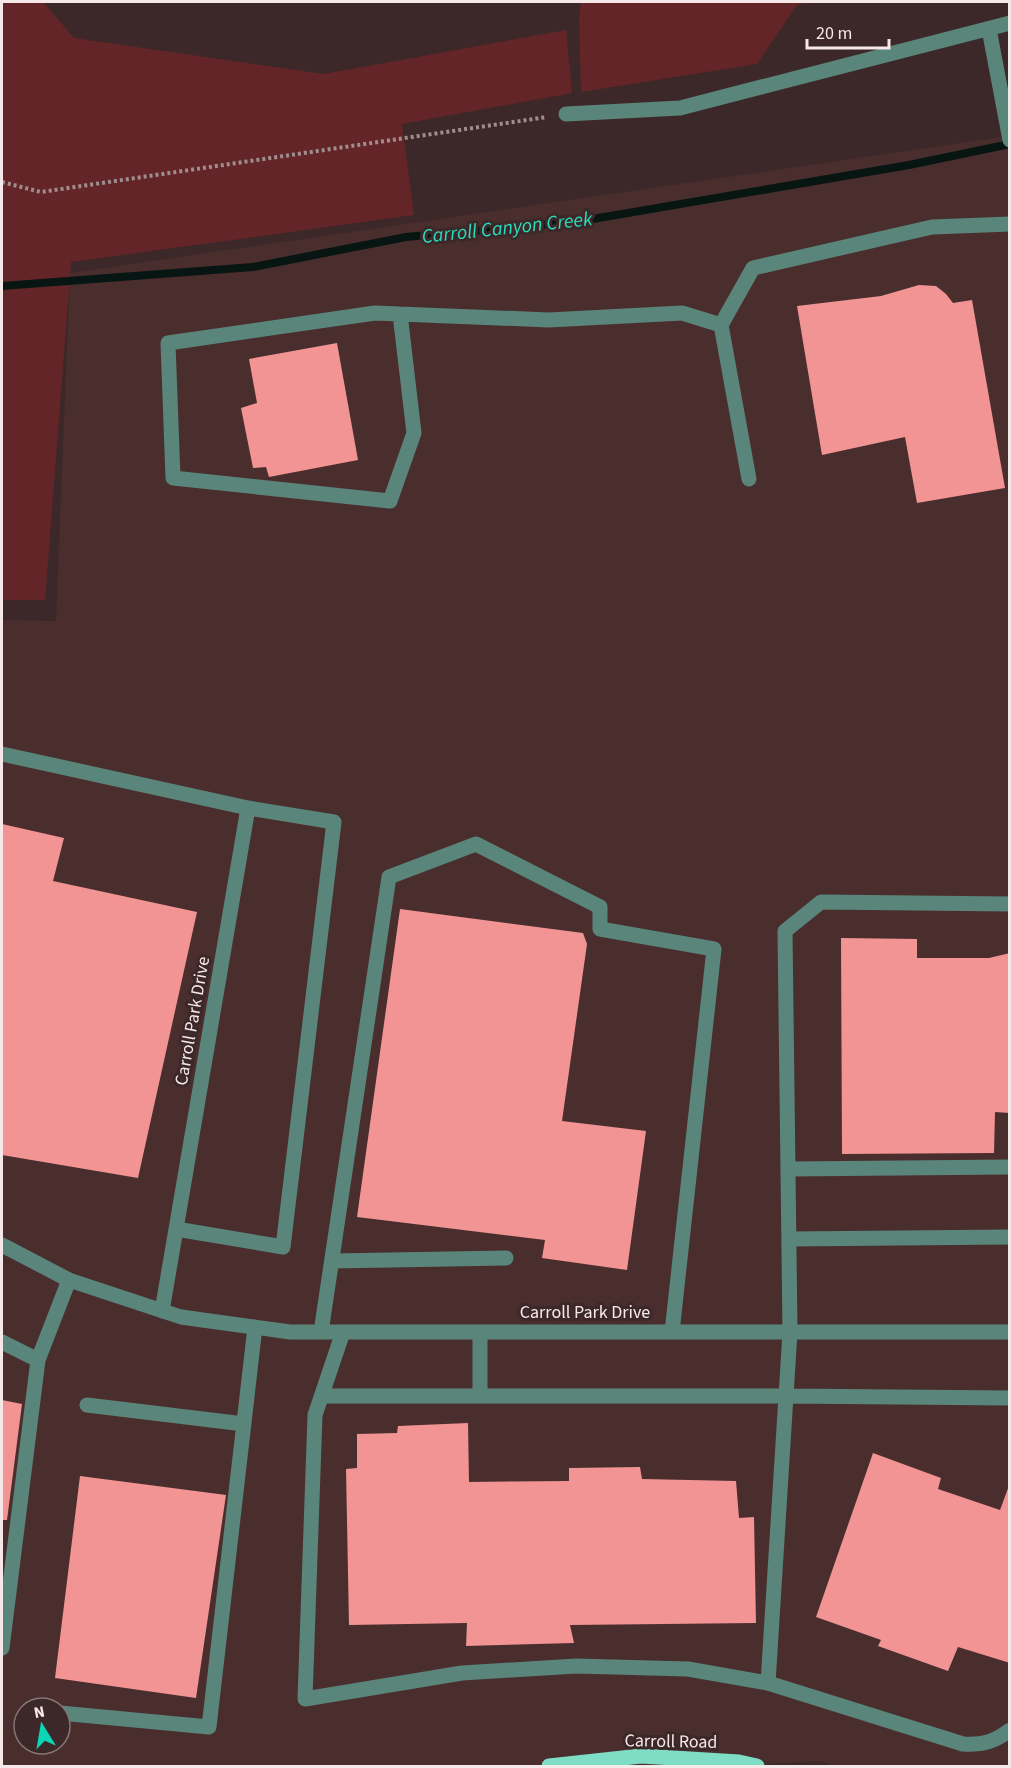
<svg xmlns="http://www.w3.org/2000/svg" width="1011" height="1768" font-family="'Source Sans 3',sans-serif">
<style>
.built{fill:#4a2e2e;fill-rule:evenodd}
.green{fill:#642528}
.lines{fill:none;stroke-linecap:round;stroke-linejoin:round}
.stream{stroke:#071613;stroke-width:8}
.building{fill:#f29494}
.path{stroke:#9f8e8e;stroke-width:4;stroke-dasharray:3 3;stroke-linecap:butt}
.minor{stroke:#5a857a;stroke-width:15}
.major{stroke:#7fddc6;stroke-width:15}
.labels{text-anchor:middle;stroke-width:6;stroke-linejoin:round;paint-order:stroke}
.street-label{font-size:18px;fill:#f6e8e8;stroke:#3c2828}
.water-label{font-size:20px;font-style:italic;fill:#2addbe;stroke:#3c2828}
</style>
<rect width="100%" height="100%" fill="#3c2828"/>
<path class="built" d="M1009,136V1766H833L822,1761L725,1766H2V620L56,621L70,273ZM24,1708H60V1744H24Z"/>
<path class="green" d="M2,2H43L74,38L324,74L566,30L572,93L402,124L414,215L71,262L45,600H2Z
M581,2H806L796,6L757,64L581,92L579,17Z"/>
<g class="lines">
<path class="stream" d="M2,286L253,267L406,237L575,222L909,165L1010,144"/>
</g>
<path class="building" d="M919,285L936,286L946,294L953,303L972,300L1005,488L917,503L905,437L822,455L797,306L881,296Z
M337,343L358,460L269,477L266,467L253,468L241,408L257,403L249,359Z
M2,824L64,838L53,881L197,912L138,1178L2,1155Z
M400,909L583,933L587,944L562,1121L646,1131L627,1270L542,1258L545,1240L357,1217Z
M841,938L917,939V958H989L1010,953V1113L995,1112L994,1153L842,1154Z
M2,1400L22,1404L7,1520H2Z
M468,1423L469,1482L569,1481V1468L640,1467L642,1479L736,1481L739,1518L754,1517L756,1623L570,1625L574,1643L466,1646L467,1623L349,1625L346,1469L357,1468V1434L397,1433L398,1426Z
M873,1453L941,1478L938,1489L1000,1510L1010,1483V1663L958,1647L948,1671L878,1646L881,1640L816,1617Z
M80,1476L226,1495L196,1698L55,1678Z"/>
<g class="lines">
<path class="path" d="M2,182L41,192L547,117"/>
<path class="minor" d="M989,29L1010,140
M566,114L680,108L1010,23
M400,314L414,433L390,501L173,478L168,343L375,313L549,320L682,313L721,325
M749,479L721,325L753,268L932,227L1010,224
M2,754L248,808L334,822L283,1247L176,1229
M788,1169L1010,1167
M789,1239L1010,1237
M2,1245L69,1280L181,1317L290,1332H1010
M332,1261L506,1258
M162,1311L248,808
M321,1332L389,877L476,844L600,907V929L714,949L672,1332
M343,1332L315,1415L305,1699L462,1673L576,1666L688,1669L768,1683L790,1332L785,931L821,902L1010,904
M2,1342L38,1360
M322,1396H786L1010,1398
M480,1396V1332
M87,1405L244,1424
M2,1648L38,1360L69,1280
M768,1683L963,1744C983,1745 994,1742 1010,1730
M60,1713L209,1727L255,1327"/>
<path class="major" d="M549,1766L641,1756L739,1762L757,1766"/>
</g>
<g class="labels">
<g class="street-label">
<text transform="translate(192 1021) rotate(-80)" y="6">Carroll Park Drive</text>
<text x="585" y="1318">Carroll Park Drive</text>
<text transform="translate(671 1741) rotate(1)" y="6">Carroll Road</text>
</g>
<g class="water-label">
<text transform="translate(507 227) rotate(-6)" y="7">Carroll Canyon Creek</text>
</g>
</g>
<rect width="1011" height="1768" fill="none" stroke="#f6e8e8" stroke-width="6"/>
<g transform="translate(42 1726) rotate(349)"><circle r="28" fill="#3c2828" stroke="#867575" stroke-width="1.5"/>
<path d="M0-4.5L10 22L0 15L-10 22Z" fill="#0ad5b5"/>
<text y="-9" font-size="16" font-weight="bold" text-anchor="middle" fill="#f6e8e8">N</text>
</g>
<path d="M807 39v9h82v-9" fill="none" stroke="#f6e8e8" stroke-width="3"/>
<text x="816" y="39" font-size="18" fill="#f6e8e8" stroke="#3c2828" stroke-width="4.5" paint-order="stroke">20 m</text>
</svg>
